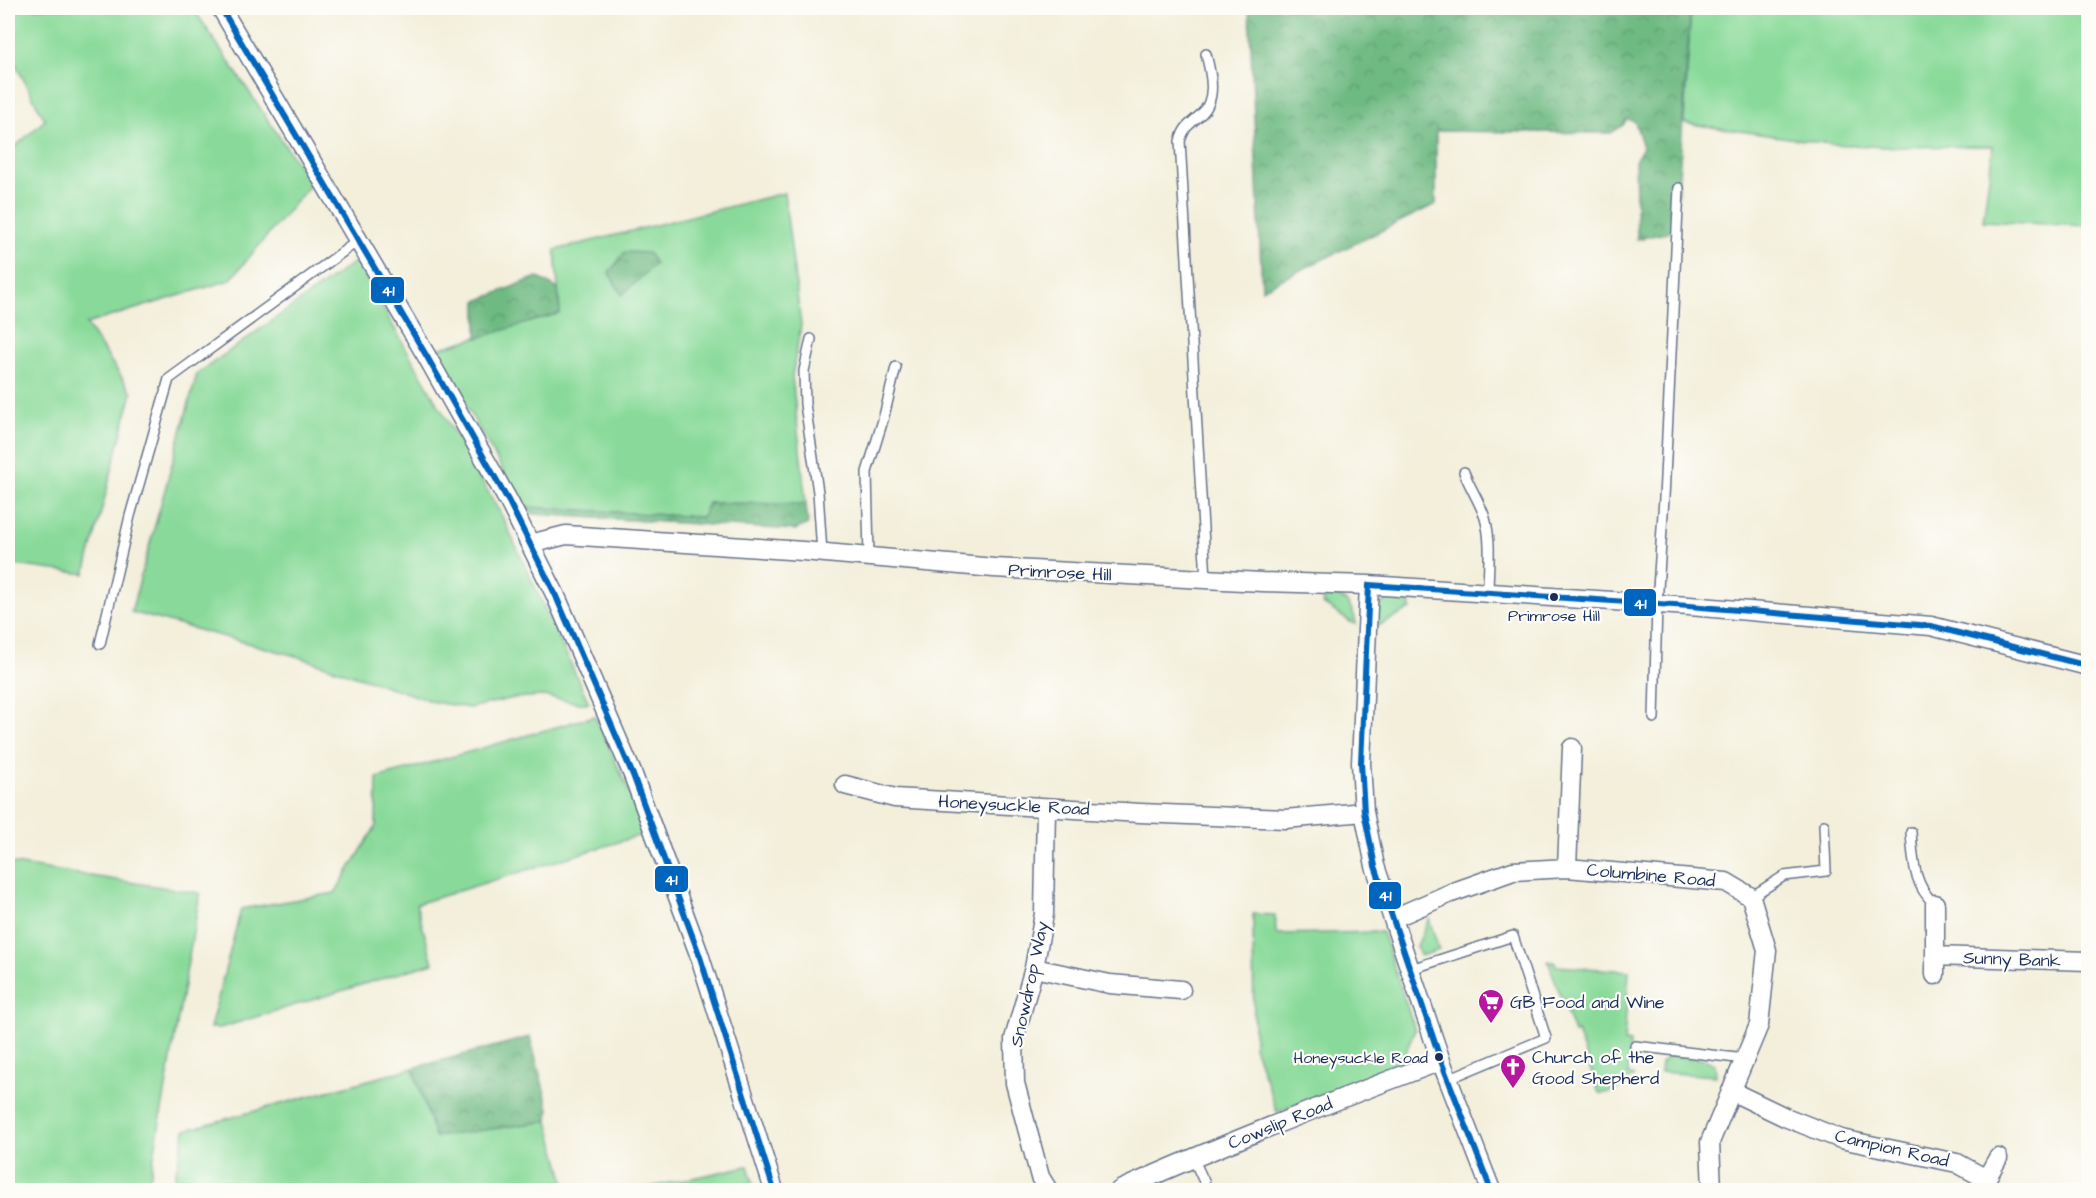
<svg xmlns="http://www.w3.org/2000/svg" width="2096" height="1198" font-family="'Architects Daughter',sans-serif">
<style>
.green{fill:#89da9a;stroke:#52847c;stroke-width:1.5}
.forest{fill:url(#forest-crowns);stroke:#447470;stroke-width:1.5}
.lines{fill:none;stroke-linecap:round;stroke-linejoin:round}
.service-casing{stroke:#67728a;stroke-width:12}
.minor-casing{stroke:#67728a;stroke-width:21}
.service{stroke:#fff;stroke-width:9}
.minor{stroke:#fff;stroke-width:18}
.bus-1-casing{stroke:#fdfcf7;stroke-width:10}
.bus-1{stroke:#0065bd;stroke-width:6}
.bus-dot{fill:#1b2f5e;stroke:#fdfcf7;stroke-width:2}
.labels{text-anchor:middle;stroke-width:4.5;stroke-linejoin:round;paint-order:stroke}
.bus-label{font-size:16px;fill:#1b2f5e;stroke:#fdfcf7}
.street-label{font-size:18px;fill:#1b2f5e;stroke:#fdfcf7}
.poi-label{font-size:18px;fill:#1b2f5e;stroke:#fdfcf7;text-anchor:start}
.line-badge{stroke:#fdfcf7;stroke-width:2}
.badge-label{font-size:16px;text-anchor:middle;font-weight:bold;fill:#fff}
</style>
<defs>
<pattern id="forest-crowns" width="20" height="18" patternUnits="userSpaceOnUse" patternTransform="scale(1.5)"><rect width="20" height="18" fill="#6eba82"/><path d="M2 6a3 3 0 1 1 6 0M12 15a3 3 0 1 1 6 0" fill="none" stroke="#5a986e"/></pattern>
</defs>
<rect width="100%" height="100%" fill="#fdfcf7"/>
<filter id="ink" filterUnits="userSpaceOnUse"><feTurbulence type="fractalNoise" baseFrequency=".0167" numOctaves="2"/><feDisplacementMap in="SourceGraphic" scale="12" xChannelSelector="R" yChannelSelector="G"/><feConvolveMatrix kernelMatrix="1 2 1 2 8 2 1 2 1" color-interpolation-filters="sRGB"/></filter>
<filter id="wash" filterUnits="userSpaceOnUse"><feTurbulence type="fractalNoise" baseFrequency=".008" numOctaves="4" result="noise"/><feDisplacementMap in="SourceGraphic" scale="24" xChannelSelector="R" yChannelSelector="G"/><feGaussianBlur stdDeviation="1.35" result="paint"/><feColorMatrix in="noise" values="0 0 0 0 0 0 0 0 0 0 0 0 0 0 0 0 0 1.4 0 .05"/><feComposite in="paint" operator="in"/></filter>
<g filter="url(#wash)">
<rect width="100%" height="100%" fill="#f3efdb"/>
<path class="green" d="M8,8H193L311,184L230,280L86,324L132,393L85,574L8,564V153L45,120L8,50Z
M1691,8H2088V226L1983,221L1993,146L1886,147L1831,144L1684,123Z
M784,193L801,325L792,376L806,504L708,503L702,517L524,507L434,350L560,313L555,250Z
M356,261L502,516L589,703H579L543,696L514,698L469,708L434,702L296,656L131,612L197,374Z
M1326,591C1343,596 1354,605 1356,624L1352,623L1323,604Z
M1395,596L1410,597L1411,609L1374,628C1376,610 1376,603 1395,596Z
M595,716L648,833L416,904L433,963L220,1028H210L241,909L335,893L376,826L377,778Z
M8,863L200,893L148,1190H8Z
M1253,914L1275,915L1276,934L1382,932L1415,1030L1400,1066L1277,1112L1254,1046Z
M1429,919L1439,950L1420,956L1417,946Z
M1548,961L1555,962L1556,966L1629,971L1624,1042L1630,1043L1628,1074L1634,1076C1622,1085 1614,1095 1599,1093L1577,1032L1574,1033Z
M1669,1056L1704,1059L1715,1064L1716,1076L1660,1072L1661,1063Z
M413,1068L435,1137L548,1121L567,1190H172L185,1130Z
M748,1166L755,1190H637Z"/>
<path class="forest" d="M1249,8H1691L1675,231L1637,239L1635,161L1643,147L1635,122L1627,119L1623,125L1611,133L1436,131V204L1262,289Z
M625,252L648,253L655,264L622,295L609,273Z
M537,277L558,289L560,313L477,338V301Z
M708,503L806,504L808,524L795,530L533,514L524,507L702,517Z
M530,1037L549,1109L548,1121L435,1137L413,1068Z"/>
</g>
<g filter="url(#ink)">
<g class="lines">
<defs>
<path id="service" d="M1206,54C1211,74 1218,101 1199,116C1188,126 1185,126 1180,141L1206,579
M811,339L804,371L805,404L818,492L822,553
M1464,472C1470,488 1480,502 1485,518C1492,542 1488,569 1488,593
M869,557L867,472L883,420L896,367
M100,644L130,516L169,379L359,240
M1654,718L1657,604L1664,498L1679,188
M1911,832C1913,858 1913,886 1935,904
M1751,897L1784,876L1826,871L1824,825
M1411,969L1513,936L1546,1038L1448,1079
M1635,1046L1745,1059
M1193,1158L1208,1190"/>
<path id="minor" d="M221,8L426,355L509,502L555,594L633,775L699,954L774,1190
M530,544L566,535L803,551L994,568L1262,582L1369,585L1689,606L1931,626L2088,666
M1369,585L1361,763L1364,812L1375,866L1441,1061L1491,1190
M845,785L895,798L1140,813L1285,819L1364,812
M1046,808L1044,914L1034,968L1014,1039L1015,1083L1040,1177L1048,1190
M1567,868L1572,748
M1935,904V975
M1394,918L1451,893L1513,871L1567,868L1726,882L1751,897L1767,950L1759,1025L1710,1142L1712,1190
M1935,956L2088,961
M1034,968L1110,984L1181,990
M1731,1091L1785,1117L1841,1139L1957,1163L1986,1179
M1120,1190C1225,1143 1333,1101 1441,1061
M1980,1190L1998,1158"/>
</defs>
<use href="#service" class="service-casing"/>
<use href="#minor" class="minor-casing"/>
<use href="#service" class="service"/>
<use href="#minor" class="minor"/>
<defs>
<path id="bus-1" d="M221,8L426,355L509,502L555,594L633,775L699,954L774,1190
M1369,585L1689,606L1931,626L2088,666
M1369,585L1361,763L1364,812L1375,866L1441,1061L1491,1190"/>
</defs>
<use href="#bus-1" class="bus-1-casing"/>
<use href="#bus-1" class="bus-1"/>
</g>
</g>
<defs>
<symbol id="supermarket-pin" viewBox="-11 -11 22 30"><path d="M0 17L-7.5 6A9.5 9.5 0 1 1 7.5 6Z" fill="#b5179e" stroke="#fdfcf7"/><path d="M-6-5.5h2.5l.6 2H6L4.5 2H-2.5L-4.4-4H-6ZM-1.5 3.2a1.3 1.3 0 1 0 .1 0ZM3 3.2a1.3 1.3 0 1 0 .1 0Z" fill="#fff"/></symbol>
<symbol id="church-pin" viewBox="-11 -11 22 30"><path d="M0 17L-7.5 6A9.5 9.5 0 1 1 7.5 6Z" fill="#b5179e" stroke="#fdfcf7"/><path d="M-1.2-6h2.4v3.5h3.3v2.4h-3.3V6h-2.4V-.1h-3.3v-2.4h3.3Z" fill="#fff"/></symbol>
</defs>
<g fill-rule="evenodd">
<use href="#supermarket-pin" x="1476" y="987" width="30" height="40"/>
<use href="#church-pin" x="1498" y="1052" width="30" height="40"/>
</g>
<g class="bus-dot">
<circle cx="1554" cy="597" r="5"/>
<circle cx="1439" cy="1057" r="5"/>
</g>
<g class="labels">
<g class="bus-label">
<text x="1554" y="621">Primrose Hill</text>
<text x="1428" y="1063" text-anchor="end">Honeysuckle Road</text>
</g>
<g class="street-label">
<text transform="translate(1060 572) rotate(3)" y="6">Primrose Hill</text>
<text transform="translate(1014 805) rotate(3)" y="6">Honeysuckle Road</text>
<text transform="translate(1651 875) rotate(5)" y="6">Columbine Road</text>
<text transform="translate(2012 959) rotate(2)" y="6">Sunny Bank</text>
<text transform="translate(1029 984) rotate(-78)" y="6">Snowdrop Way</text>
<text transform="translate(1280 1123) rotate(-22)" y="6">Cowslip Road</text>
<text transform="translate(1892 1148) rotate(13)" y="6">Campion Road</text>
</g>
<g class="poi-label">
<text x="1510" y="1008">GB Food and Wine</text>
<text x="1532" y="1063">Church of the<tspan x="1532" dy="21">Good Shepherd</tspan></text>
</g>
</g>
<g class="line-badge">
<rect x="370" y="276" width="35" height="28" rx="6" fill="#0065bd"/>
<rect x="1623" y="588" width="34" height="29" rx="6" fill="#0065bd"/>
<rect x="654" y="865" width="35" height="28" rx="6" fill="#0065bd"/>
<rect x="1368" y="881" width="34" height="29" rx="6" fill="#0065bd"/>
</g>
<g class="badge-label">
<text x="388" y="296">41</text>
<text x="1640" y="609">41</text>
<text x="671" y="885">41</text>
<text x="1385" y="901">41</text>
</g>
<rect width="2096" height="1198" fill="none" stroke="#fdfcf7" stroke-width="30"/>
</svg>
